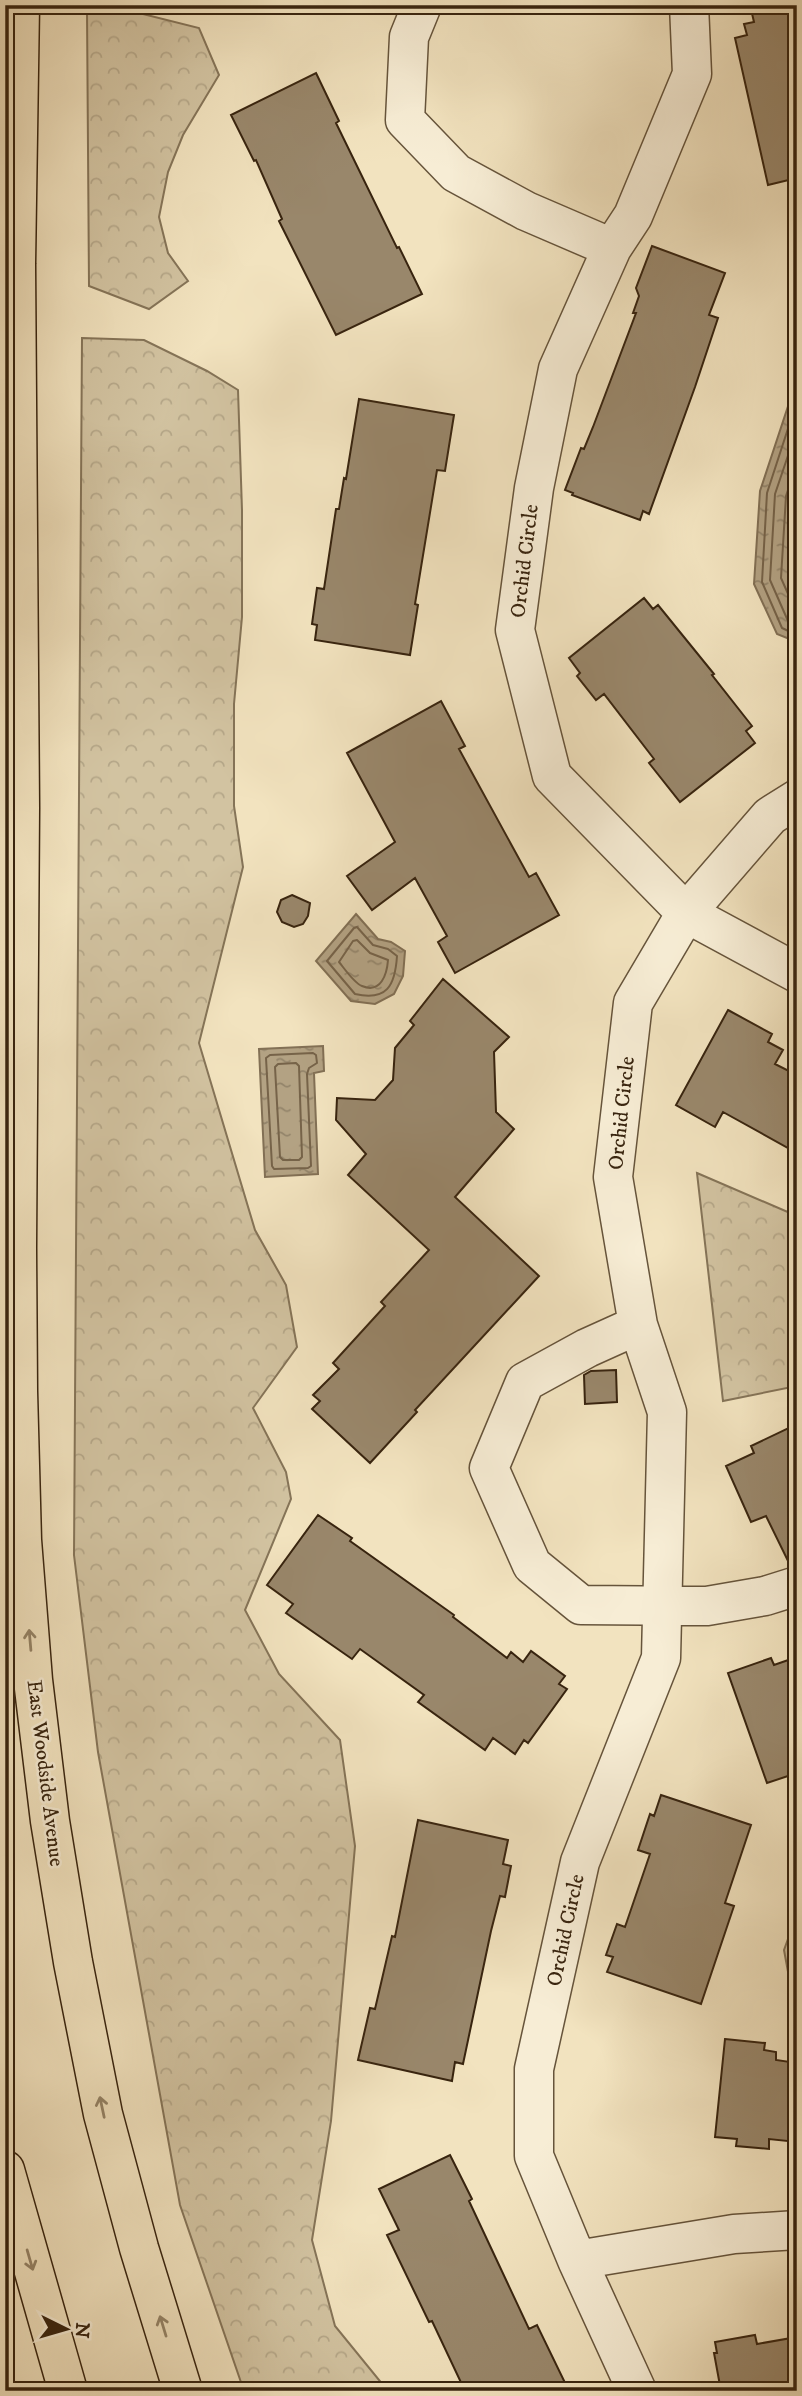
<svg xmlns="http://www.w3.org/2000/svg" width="802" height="2396" font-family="'IM FELL DW Pica',serif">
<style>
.forest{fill:url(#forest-crowns);stroke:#857458;stroke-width:2}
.water{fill:url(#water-ripples);stroke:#827055;stroke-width:2}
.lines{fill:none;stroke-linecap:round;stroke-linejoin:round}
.shore{stroke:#766349;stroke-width:2}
.building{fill:#99876b;stroke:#38240f;stroke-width:2}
.minor-casing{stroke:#66543b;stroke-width:41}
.major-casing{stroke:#38240f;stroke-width:41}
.minor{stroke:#f7edd5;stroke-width:38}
.major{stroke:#f2e3bf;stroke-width:38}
.oneway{stroke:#958467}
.labels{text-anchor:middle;stroke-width:5;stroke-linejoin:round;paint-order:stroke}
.street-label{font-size:21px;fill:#38240f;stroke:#f7edd5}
</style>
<defs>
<pattern id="forest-crowns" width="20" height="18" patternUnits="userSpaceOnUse" patternTransform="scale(1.75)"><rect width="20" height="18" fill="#d2c3a1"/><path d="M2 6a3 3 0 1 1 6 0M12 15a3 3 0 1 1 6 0" fill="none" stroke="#b5a789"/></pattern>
<pattern id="water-ripples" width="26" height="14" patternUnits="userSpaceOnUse" patternTransform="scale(1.75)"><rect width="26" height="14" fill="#b3a283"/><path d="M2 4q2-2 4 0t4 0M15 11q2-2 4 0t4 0" fill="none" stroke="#93846a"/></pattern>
</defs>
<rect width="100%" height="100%" fill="#f2e3bf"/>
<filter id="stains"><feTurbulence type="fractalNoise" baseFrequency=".00286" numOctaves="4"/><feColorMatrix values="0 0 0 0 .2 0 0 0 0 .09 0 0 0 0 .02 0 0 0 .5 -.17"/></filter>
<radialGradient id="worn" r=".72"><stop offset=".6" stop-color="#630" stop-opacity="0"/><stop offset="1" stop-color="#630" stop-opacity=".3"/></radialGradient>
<path class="forest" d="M115,7L199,28L219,75L183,135L168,172L159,217L168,253L188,281L149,309L89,286L87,11Z
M82,338L144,340L207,371L238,390L242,510V617L234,704V806L243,867L199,1043L255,1230L286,1285L297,1347L253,1408L286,1472L291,1499L245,1610L279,1674L340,1740L355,1846L331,2121L312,2240L335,2326L388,2391H244L180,2205L98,1752L74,1555Z
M697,1173L797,1216V1386L723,1401Z
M797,1914V1999H793L784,1950Z"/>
<path class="water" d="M797,379V642L777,634L754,584L760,491Z
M356,914L378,939L391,942L405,951L403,976L394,994L375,1004L351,1001L316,961Z
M323,1046L324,1071L314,1073L318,1174L265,1177L259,1049Z"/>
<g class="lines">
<path class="shore" d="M797,401L767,493L762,582L782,628L797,635
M797,429L775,494L770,580L788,621L797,625
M797,463L786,496L781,578L797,614
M357,927L373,945L388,949L397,956C395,986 387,1001 355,994L327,961L354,928Z
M357,940L370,953L388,960C387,974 381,994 362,986C354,983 344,968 339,962L353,941Z
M313,1053L316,1055L317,1063L309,1068L307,1074L311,1166L308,1168L274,1169L272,1166L266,1058L270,1055Z
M296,1063L299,1066L302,1157L299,1160H283L280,1157L275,1067L278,1064Z"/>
</g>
<path class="building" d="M750,5H797V178L768,185L735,38L747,35L744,24L754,22Z
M316,73L339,121L336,123L397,248L399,247L422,294L336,335L279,221L282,219L256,160L254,161L231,115Z
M652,246L725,273L709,315L718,318L695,387L649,514L643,511L640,520L572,495L573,493L565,490L581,448L584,449L593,427L636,313H633L639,296L636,288Z
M359,399L454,415L445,471L437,470L415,604L418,605L410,655L315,640L317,625L312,624L317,588L324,589L336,509H339L344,478L346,479Z
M644,598L653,609L658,605L714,674L712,675L752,726L746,731L755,743L680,802L649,763L654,759L604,694L596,700L577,676L580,673L569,658Z
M441,701L465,746L459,749L529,877L536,873L559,915L455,973L438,942L447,936L415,878L372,910L347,876L395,842L347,753Z
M292,895L310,903L308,916L303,924L294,927L282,922L277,912L281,900Z
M443,979L509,1037L494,1052L496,1112L514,1129L455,1197L539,1276L415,1410L417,1412L370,1463L312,1409L320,1401L313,1395L339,1369L333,1363L385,1306L381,1302L429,1250L348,1175L366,1154L336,1120L337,1098L375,1100L393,1080L395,1048L414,1025L410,1021Z
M728,1010L772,1034L768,1042L783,1050L775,1064L797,1075V1153L723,1112L715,1127L676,1105Z
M616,1370L617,1402L585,1404L584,1375L591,1371Z
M797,1424V1565H790L766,1516L751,1522L726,1466L754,1453L751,1446Z
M318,1515L352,1538L350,1541L454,1615L453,1617L507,1658L511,1652L523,1662L531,1651L565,1676L559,1684L567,1689L528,1743L524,1740L515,1754L493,1738L485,1750L418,1702L424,1695L360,1649L352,1659L286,1613L293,1604L267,1585Z
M797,1657V1773L767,1783L728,1673L771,1658L774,1665Z
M661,1795L751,1825L725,1903L734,1906L701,2004L607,1972L613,1957L606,1955L617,1924L625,1927L650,1854L638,1850L650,1814L654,1816Z
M418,1820L508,1840L503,1864L511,1866L505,1897L500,1896L491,1931L463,2064L455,2062L452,2081L358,2060L370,2008L375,2009L392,1936L395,1937Z
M725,2039L765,2043L764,2050L776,2052V2060L797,2063V2142L769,2139V2149L736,2146L737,2139L715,2137Z
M450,2155L472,2199L469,2201L529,2329L537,2325L569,2391H465L432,2321L429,2322L387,2235L399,2230L379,2189Z
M755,2335L757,2344L797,2337V2391H721L714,2353H717L715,2342Z"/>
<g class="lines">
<defs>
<path id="minor" d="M422,5L409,37L405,120L456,173L526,211L612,248
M689,5L692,74L633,216L612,248L558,369L534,488L515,630L552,776L686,913L797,973
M638,1325L587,1348L525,1382L489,1468L532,1565L581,1605L707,1606L765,1596L797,1586
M577,2260L734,2234L797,2230
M637,2391L577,2260L534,2156V2069L580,1862L661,1658L667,1412L638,1325L613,1177L633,1003L686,913L770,816L797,799"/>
<path id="major" d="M20,5L16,264L20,808L17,1248L18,1391L22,1540L33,1680L50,1821L73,1962L103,2114L139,2248L183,2391
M5,2170L68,2391"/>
</defs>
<use href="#minor" class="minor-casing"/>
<use href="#major" class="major-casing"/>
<use href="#minor" class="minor"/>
<use href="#major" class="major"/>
</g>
<defs><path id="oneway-shaft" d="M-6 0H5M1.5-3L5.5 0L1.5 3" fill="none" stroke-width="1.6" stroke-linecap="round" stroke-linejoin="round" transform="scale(1.75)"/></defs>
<g class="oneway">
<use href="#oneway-shaft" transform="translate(30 1640) rotate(-95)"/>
<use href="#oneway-shaft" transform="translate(102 2107) rotate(-102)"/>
<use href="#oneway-shaft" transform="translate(30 2260) rotate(74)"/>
<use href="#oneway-shaft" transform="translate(163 2326) rotate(-107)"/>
</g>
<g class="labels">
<g class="street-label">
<text transform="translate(524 561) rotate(-83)" y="7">Orchid Circle</text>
<text transform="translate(621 1113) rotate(-84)" y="7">Orchid Circle</text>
<text transform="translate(46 1773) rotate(83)" y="7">East Woodside Avenue</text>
<text transform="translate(565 1930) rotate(-78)" y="7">Orchid Circle</text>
</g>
</g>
<rect width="802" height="2396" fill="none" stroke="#f2e3bf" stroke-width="28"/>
<rect x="7" y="7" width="788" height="2382" fill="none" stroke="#38240f" stroke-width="3.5"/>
<rect x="14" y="14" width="774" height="2368" fill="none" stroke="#38240f" stroke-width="2"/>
<g transform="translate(66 2329) rotate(95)" stroke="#f7edd5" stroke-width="5" paint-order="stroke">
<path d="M0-5L12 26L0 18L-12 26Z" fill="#38240f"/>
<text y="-10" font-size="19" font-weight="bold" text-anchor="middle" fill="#38240f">N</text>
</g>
<rect width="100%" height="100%" filter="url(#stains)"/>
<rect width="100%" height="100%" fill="url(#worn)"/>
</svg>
